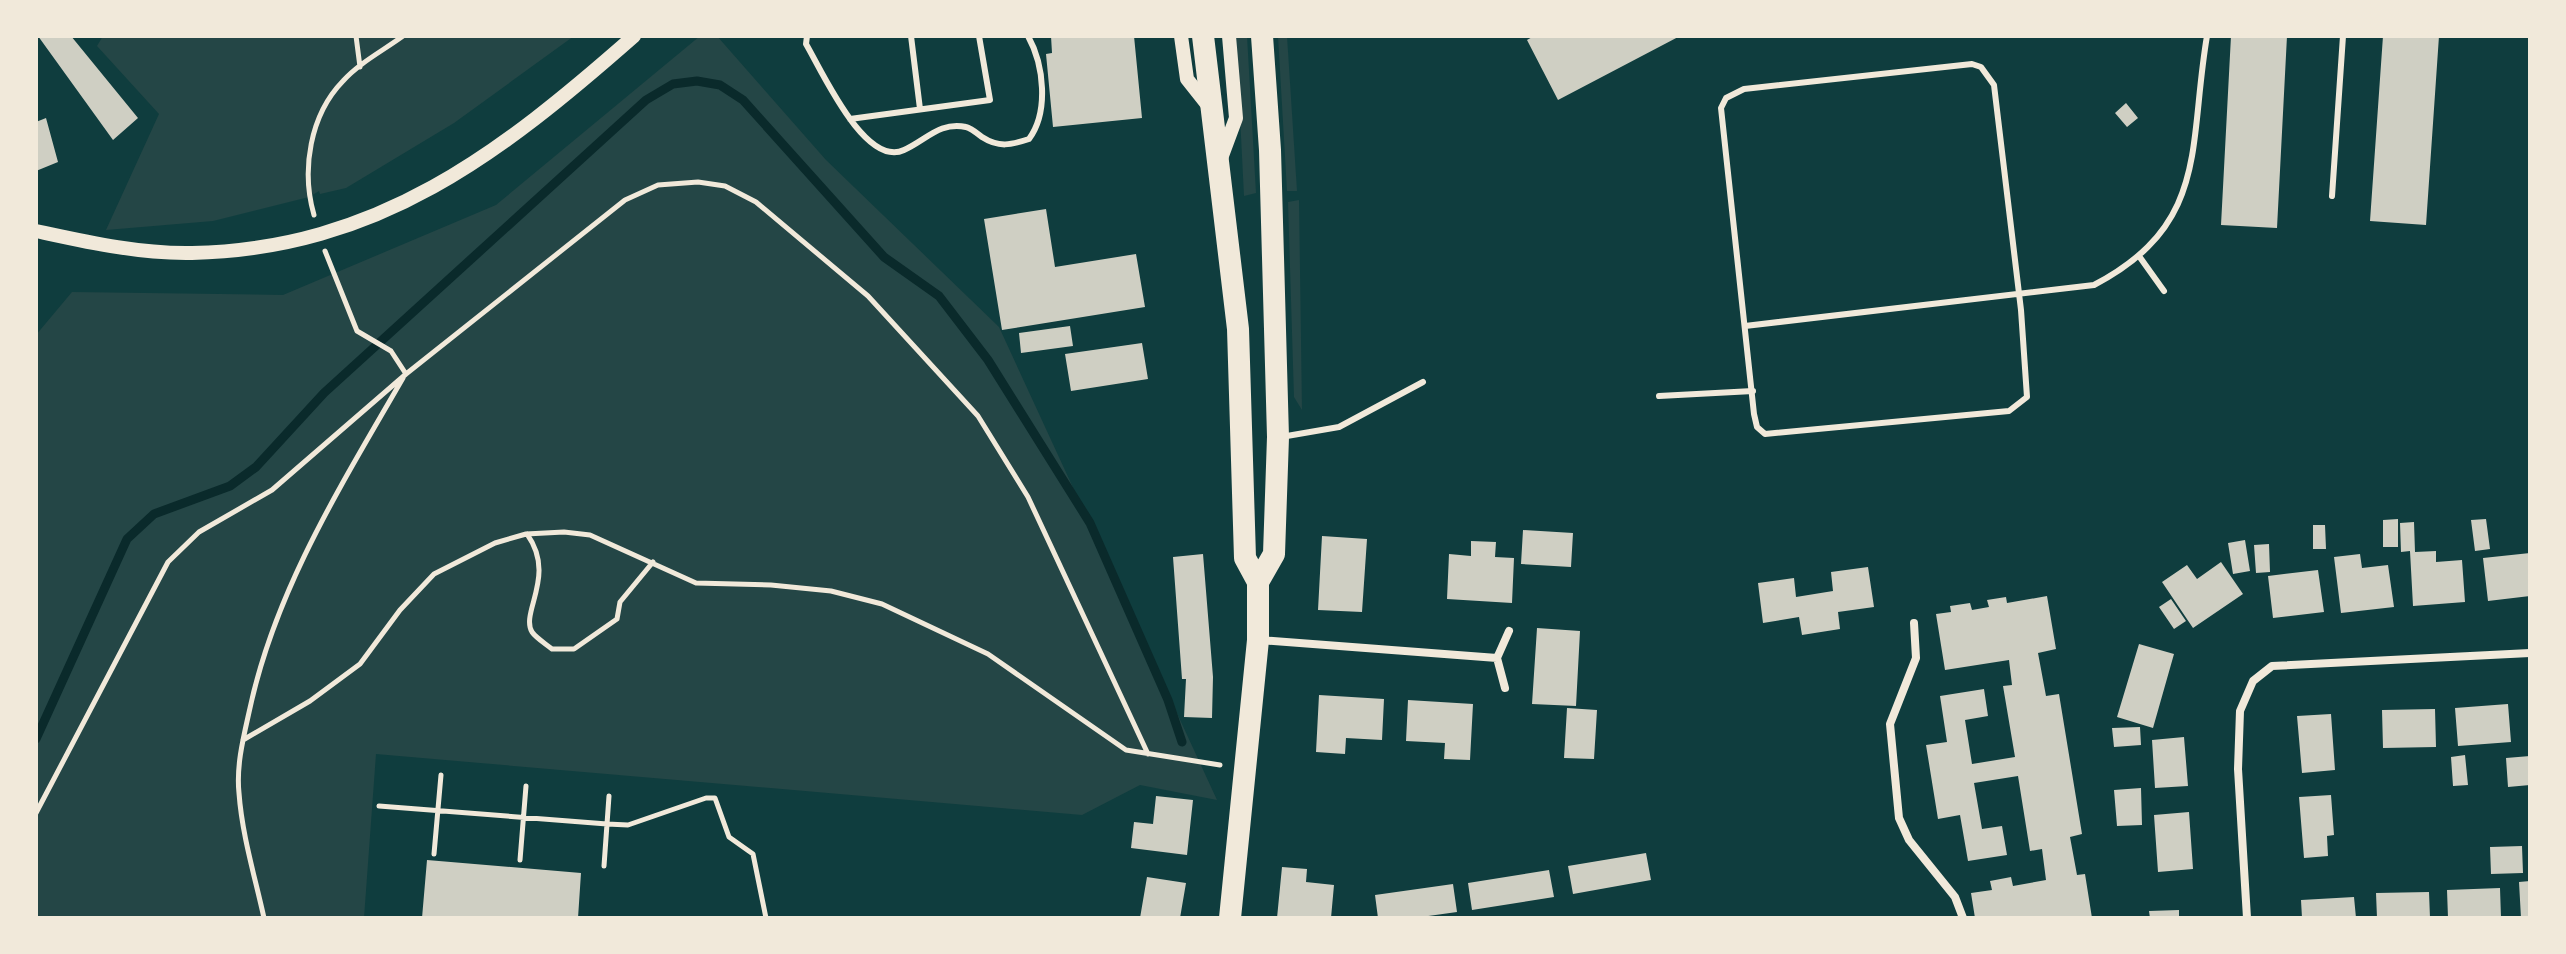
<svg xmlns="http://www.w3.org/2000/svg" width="2566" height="954" font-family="Raleway,sans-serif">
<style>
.green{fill:#244646}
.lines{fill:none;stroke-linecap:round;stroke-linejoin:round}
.stream{stroke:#0a2a2b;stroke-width:9}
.building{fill:#cfcfc3}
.path{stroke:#f1e9da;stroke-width:5}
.service{stroke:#f1e9da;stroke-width:6}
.minor{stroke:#f1e9da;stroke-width:8}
.tertiary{stroke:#f1e9da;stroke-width:14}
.trunk{stroke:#f1e9da;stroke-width:22}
</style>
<rect width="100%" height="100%" fill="#0f3d3e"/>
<path class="green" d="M103,36H574L454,123L346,188L320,194L319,191L309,197L213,221L106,230L159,114L97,46Z
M700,36H717L826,160L999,327L1217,800L1140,785L1082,815L376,754L364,918H36V335L72,292L283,295L496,205Z
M1236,36H1247L1256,193L1244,196Z
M1278,36H1287L1297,191H1287Z
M1299,200L1302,410L1294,397L1288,202Z"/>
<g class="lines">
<path class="stream" d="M36,739L127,539L154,514L230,486L256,467L324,393L646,100L673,84L697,81L720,85L743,100L884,257L939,296L988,360L1090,523L1168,700L1182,742"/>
</g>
<path class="building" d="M38,36H71L138,118L113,140Z
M1051,36H1134L1142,118L1053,127L1046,54L1052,53Z
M1534,36H1680L1558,100L1527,40Z
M2231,36H2287L2277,228L2221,225Z
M2383,36H2439L2426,225L2370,221Z
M2126,103L2138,118L2127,127L2115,113Z
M46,118L58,162L36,171V122Z
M1046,209L1055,267L1136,254L1145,307L1002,330L984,219Z
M1070,326L1073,346L1021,353L1019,333Z
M1142,343L1148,379L1071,391L1065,354Z
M2398,519V547H2383V520Z
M2486,519L2490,549L2475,551L2471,520Z
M2414,522L2415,552L2436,551V562L2462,560L2465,602L2413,606L2410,551L2401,552L2400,523Z
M2313,525H2325L2326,549H2313Z
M1523,530L1573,533L1571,567L1521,564Z
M1322,536L1367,539L1362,612L1318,610Z
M2245,540L2250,571L2233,574L2228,543Z
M1471,541L1496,542L1495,557L1514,558L1512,603L1447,599L1449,554L1471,556Z
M2269,544L2270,572L2256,573L2254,545Z
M2530,553V596L2488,601L2483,558Z
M1203,554L1213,677L1212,718L1184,717L1186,679H1182L1173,557Z
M2360,554L2362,568L2388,565L2394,607L2341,613L2334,557Z
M2221,562L2243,594L2193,628L2162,582L2187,565L2197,579Z
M1868,567L1874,607L1838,612L1840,629L1802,635L1799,617L1763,623L1758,583L1794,578L1796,597L1833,591L1831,572Z
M2318,570L2324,612L2273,618L2268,576Z
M2047,596L2056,649L2038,653L2046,696L2059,694L2082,834L2070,837L2077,875L2085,874L2092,918H1975L1971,893L1992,890L1990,881L2011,877L2013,886L2046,880L2042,849L2030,851L2018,776L1974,783L1982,829L2002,826L2007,855L1968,861L1960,815L1938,819L1926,745L1947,742L1940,696L1984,689L1988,716L1965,720L1972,764L2015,757L2003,686L2012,685L2009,660L1945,670L1936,614L1951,612L1950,606L1970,603L1972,610L1989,607L1987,600L2006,597L2007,603Z
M2171,599L2186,621L2174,629L2159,607Z
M1537,628L1580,631L1576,706L1532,704Z
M2139,644L2174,654L2153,728L2117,717Z
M1319,695L1384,699L1382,740L1346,738L1345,754L1316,752Z
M1408,700L1473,704L1470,760L1444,759L1445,743L1406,741Z
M2508,704L2511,742L2458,746L2455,708Z
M1567,708L1597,710L1594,759L1564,758Z
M2435,709L2436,747L2383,748L2382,710Z
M2331,714L2335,770L2302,773L2297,716Z
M2140,727L2141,745L2114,747L2112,728Z
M2184,737L2188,786L2155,788L2152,740Z
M2465,755L2468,785L2453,786L2451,757Z
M2530,756V785L2508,787L2506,758Z
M2141,788L2142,825L2117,826L2114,790Z
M2331,795L2334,835L2327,836L2328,856L2304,858L2299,797Z
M1156,796L1193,800L1187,855L1131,848L1134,822L1153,824Z
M2189,812L2193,869L2158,872L2154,815Z
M2522,846L2523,873L2491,874L2490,847Z
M1646,853L1651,880L1573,894L1568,866Z
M427,860L581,873L578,918H422Z
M1282,867L1307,869L1306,882L1334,885L1331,918H1277Z
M1549,870L1554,897L1472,910L1468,883Z
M1147,877L1186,883L1180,918H1140Z
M2530,881V918H2521L2519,882Z
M1453,884L1457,912L1414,918H1378L1375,895Z
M2500,888L2501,918H2448L2447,890Z
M2429,892L2430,918H2377L2376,893Z
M2354,897L2356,918H2302L2301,900Z
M2179,910V918H2150L2149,911Z"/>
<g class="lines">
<path class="path" d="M356,36L360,67
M314,215C301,170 310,115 343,81C359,63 384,50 403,36
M325,251L357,331L391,351L406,374
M527,534C557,576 520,612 532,632C536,638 546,644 552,649H574L617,619L620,602L653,562
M243,740L310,701L360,664L400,610L434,574L495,543L526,534L564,532L590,535L696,583L771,585L831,591L882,604L988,654L1126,750L1220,765
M609,796L607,824L628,825L706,798H715L729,837L753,854L766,918
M379,806L607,824L604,866
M36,813L168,562L199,532L272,490L406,374L625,200L658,185L698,182L725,186L756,202L868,296L978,416L1028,497L1148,754
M434,854L441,775
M520,860L526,786
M264,918C255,877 242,835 239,793C236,765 244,735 250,708C276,588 342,484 403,378"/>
<path class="service" d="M807,36L806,44C822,71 865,168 904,150C925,141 940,121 966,127C971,128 978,134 982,137C999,148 1011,145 1029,139C1049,112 1044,65 1028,36
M911,36L920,109
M1972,64L1981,67L1994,85L2021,310L2027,397L2009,411L1765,434L1757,427L1754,414L1721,108L1726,98L1744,89Z
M850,119L990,100L979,36
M2332,196L2343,36
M2139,256L2164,291
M1745,326L2094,285C2210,224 2188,146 2207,36
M1659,396L1753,391
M1281,437L1339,427L1423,382"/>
<path class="minor" d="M1914,623L1916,658L1890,724L1899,818L1909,840L1955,897L1963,918
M1259,640L1497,658
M1505,688L1497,658L1509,631
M2247,918L2238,769L2240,711L2253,681L2272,666L2530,653"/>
<path class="tertiary" d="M1181,36L1187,79L1210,108
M1220,161L1236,118L1229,36
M36,231C87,242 139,254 192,253C378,249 501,153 634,36"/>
<path class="trunk" d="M1203,36L1238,329L1245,558L1258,582V640L1230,918
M1258,582L1274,554L1278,437L1270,150L1262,36"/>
</g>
<rect width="2566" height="954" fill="none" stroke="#f1e9da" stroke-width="76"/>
</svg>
